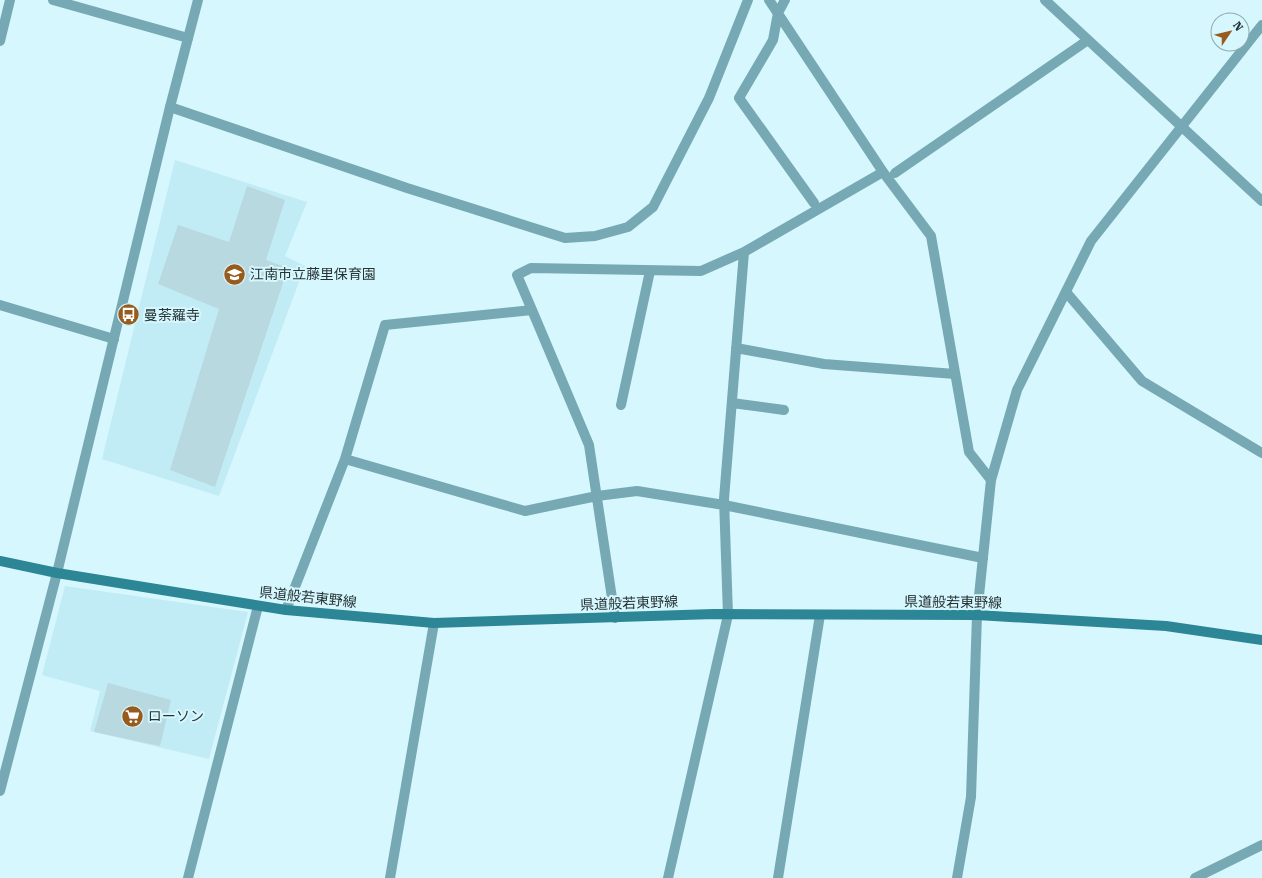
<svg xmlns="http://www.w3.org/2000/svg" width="1262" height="878" font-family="'Roboto Serif','Noto Sans JP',serif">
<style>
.built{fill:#c2ecf5}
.building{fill:#b8d9df}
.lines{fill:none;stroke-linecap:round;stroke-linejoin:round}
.minor{stroke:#76a9b3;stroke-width:10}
.tertiary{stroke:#76a9b3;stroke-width:10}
.secondary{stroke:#2c8695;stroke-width:10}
.labels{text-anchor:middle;stroke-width:4;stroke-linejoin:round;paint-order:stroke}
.poi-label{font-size:14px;fill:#263335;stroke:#d6f7fe;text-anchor:start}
.street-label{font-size:14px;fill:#263335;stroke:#d6f7fe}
</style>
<rect width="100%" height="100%" fill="#d6f7fe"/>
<path class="built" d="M175,160L307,202L285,256L305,266L219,496L102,459Z
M65,586L248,612L209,759L90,731L100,691L42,675Z"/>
<path class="building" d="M247,186L285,200L266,260L288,268L215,487L170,470L219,309L158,284L178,225L229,242Z
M108,683L171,700L160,746L94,732Z"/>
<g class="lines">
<path class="minor" d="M53,0L188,38
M769,0L883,172L931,236L969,452L991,480
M785,0L778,13L773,40L739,98L814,203
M1045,0L1262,201
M0,41L10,0
M170,107L407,188L565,238L595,236L628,227L653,207L709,98L748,0
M895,173L1088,40
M1066,292L1142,381L1262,453
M0,305L114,339
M532,310L517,275L531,268L701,271L744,252
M736,348L824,364L955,374
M732,403L784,410
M621,405L650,271
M345,459L525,511L597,496L637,491L724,505L983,558
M286,610L345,459L385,325L532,310L589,445L615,618
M188,878L258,606
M390,878L434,623
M668,878L728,615L724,499L744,252L883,172
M778,878L820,615
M1195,878L1262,845"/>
<path class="tertiary" d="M0,791L57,573L170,107L198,0
M957,878L971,797L977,615L991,480L1017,390L1091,241L1262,25"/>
<path class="secondary" d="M0,561L57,573L286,610L434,623L714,614L977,615L1166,626L1262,640"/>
</g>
<defs>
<symbol id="school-disc" viewBox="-11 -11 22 22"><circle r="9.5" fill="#985b1e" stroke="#d6f7fe"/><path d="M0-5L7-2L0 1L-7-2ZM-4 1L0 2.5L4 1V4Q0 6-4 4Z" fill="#fff"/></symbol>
<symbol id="bus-disc" viewBox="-11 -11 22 22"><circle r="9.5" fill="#985b1e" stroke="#d6f7fe"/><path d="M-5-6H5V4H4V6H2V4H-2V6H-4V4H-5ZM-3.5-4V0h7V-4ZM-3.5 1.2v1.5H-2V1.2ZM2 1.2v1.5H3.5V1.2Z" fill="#fff"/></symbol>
<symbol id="supermarket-disc" viewBox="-11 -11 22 22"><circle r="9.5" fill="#985b1e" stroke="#d6f7fe"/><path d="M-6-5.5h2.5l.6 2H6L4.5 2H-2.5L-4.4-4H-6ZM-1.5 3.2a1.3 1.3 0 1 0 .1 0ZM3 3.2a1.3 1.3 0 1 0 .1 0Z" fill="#fff"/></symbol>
</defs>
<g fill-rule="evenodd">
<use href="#school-disc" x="222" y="262" width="25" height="25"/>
<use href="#bus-disc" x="116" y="302" width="25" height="25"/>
<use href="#supermarket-disc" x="120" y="704" width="25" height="25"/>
</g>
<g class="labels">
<g class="poi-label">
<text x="250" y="279">江南市立藤里保育園</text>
<text x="144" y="320">曼荼羅寺</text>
<text x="148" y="721">ローソン</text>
</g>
<g class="street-label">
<text transform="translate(308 597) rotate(6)" y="5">県道般若東野線</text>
<text transform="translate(953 602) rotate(1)" y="5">県道般若東野線</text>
<text transform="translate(629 603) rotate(-2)" y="5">県道般若東野線</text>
</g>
</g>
<g transform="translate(1230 32) rotate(55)"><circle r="19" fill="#d6f7fe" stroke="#90a9ae"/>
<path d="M0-3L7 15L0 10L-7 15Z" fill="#985b1e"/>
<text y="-6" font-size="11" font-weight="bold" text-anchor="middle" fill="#263335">N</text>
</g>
</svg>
